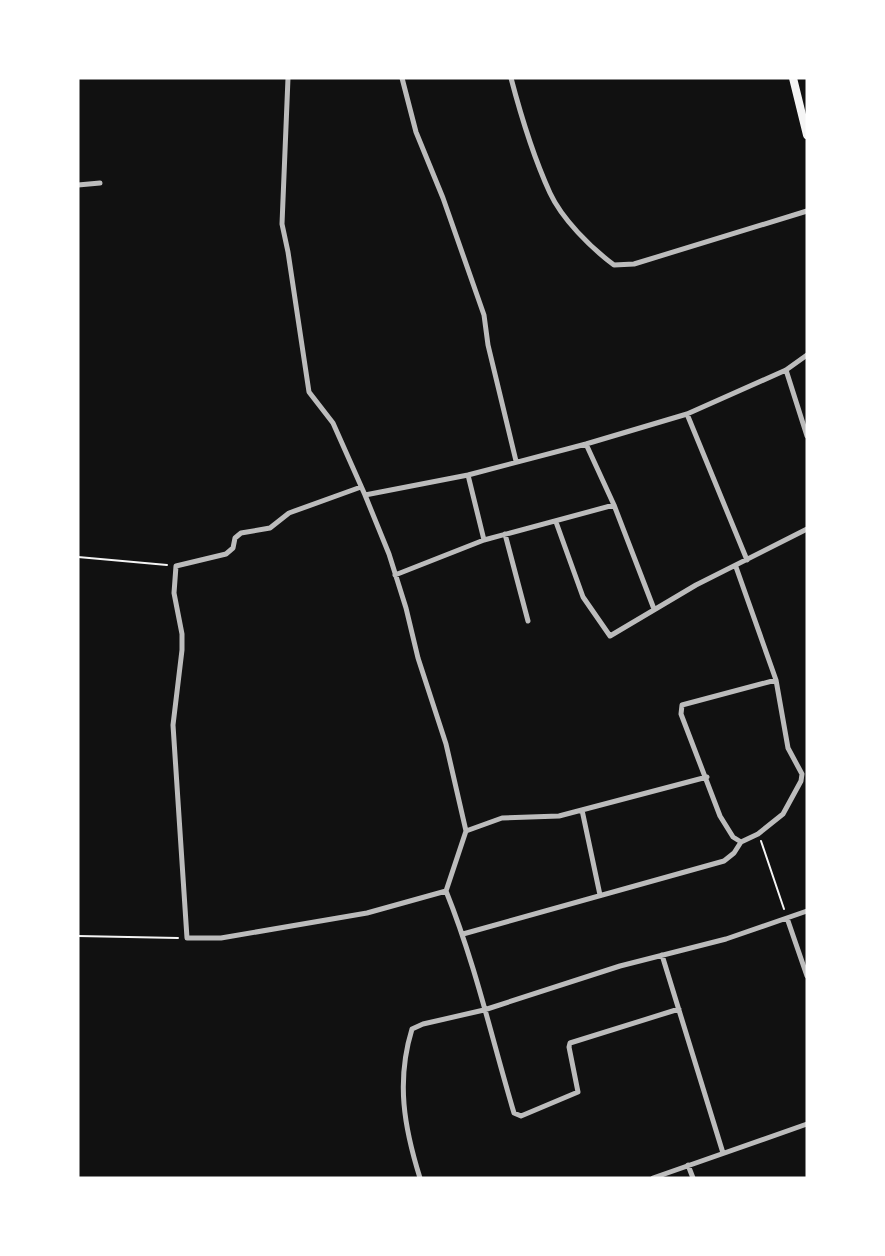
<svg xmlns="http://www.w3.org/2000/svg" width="885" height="1256" font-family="'Roboto Condensed',sans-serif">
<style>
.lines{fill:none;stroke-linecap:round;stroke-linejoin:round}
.path{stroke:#f5f5f5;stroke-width:2}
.minor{stroke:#bcbcbc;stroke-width:5}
.secondary{stroke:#f5f5f5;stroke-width:8}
</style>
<rect width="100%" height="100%" fill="#111"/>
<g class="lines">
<path class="path" d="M78,557L167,565
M761,841L784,909
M78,936L178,938"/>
<path class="minor" d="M288,78L282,224L288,252L309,392L333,423L365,495L389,554L406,608L418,658L446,744L466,831
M402,78L416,132L443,198L484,315L488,345L516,461
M511,78C521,116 533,156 550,193C562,219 591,248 614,265L634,264L807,211
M78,185L100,183
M786,370L807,436
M687,414L747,560
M586,444L614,505L654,609
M468,475L484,540L614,505
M361,487L289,513L270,528L241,533L235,538L233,548L226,554L176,566L174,593L182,634V650L173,725L187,938H221L367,913L446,891
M365,495L468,475L586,444L687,414L786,370L807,355
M556,522L583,597L610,636L696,585L807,529
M505,534L528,621
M736,567L776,680L788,748L802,774L801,781L783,814L758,834L741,842L733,837L720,816L681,714L682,705L776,680
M395,575L484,540
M582,810L600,895
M787,918L807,976
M463,934L724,861L734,853L741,842
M662,955L723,1153
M679,1009L570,1043L569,1047L578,1092L521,1116L514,1113C492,1039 475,963 446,891L466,831L502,818L559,816L707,777
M688,1165L693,1178
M420,1178C404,1127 396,1081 412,1029L423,1024L484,1010L620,966L726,939L807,911
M653,1178L807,1124"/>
<path class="secondary" d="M793,78L807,135"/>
</g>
<rect width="885" height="1256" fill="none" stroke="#ffffff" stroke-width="159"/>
</svg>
